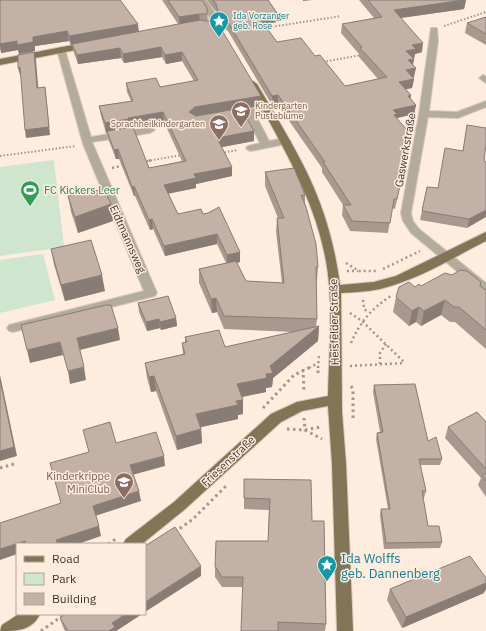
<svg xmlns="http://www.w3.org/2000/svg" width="486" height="631" font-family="'IBM Plex Sans',sans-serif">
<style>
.green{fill:#cee6cd}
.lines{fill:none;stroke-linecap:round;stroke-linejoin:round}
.minor-casing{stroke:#d7c7bb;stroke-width:2}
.major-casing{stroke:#d7c7bb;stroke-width:2}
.path-far2{stroke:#a3968c;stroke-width:2;stroke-dasharray:1.5 2;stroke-linecap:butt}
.path-far1{stroke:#a3968c;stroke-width:2.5;stroke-dasharray:2 3;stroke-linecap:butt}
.path{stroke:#a3968c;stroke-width:3;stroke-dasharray:2.5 3.5;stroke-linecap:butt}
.minor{fill:#b4ac9b;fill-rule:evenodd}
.major{fill:#827454;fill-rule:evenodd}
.wall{fill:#a8988e;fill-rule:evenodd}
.shaded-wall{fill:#887c74}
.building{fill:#c3b1a5;stroke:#887c74}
.labels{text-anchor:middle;stroke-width:3;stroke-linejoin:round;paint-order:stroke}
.far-culture-label{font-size:9px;fill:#0d838f;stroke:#feecde;text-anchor:start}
.far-education-label{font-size:9px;fill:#785e54;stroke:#feecde;text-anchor:start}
.street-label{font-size:11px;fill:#3c3530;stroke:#feecde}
.leisure-label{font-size:11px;fill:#27864d;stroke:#feecde;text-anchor:start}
.education-label{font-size:11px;fill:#785e54;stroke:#feecde;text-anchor:end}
.near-culture-label{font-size:13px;fill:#0d838f;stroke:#feecde;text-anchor:start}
</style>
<rect width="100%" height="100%" fill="#feecde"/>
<path class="green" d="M54,160L64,247L0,256V167Z
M43,254L55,300L0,313V260Z"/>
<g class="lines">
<defs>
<path id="minor" d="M198,0H206C212,8 221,18 216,29H213L209,27V16Z
M431,28H437L438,41L429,111L457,112L486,101V107L458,118L428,117L411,213L413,221L419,229L486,283V293L482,292L411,233L403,221L401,213L419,114Z
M61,47L65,50L91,137L150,127L155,130L150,133L92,142L157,293L155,296L151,297L13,332L9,331L7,328L9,325L144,291L83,144L57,50Z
M483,75L486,76V83L479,78Z
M267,106L272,109L270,111L255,114L269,141L286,138L291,141L286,144L251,151L248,150L246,148L248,146L260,143L246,116L228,119L223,116L228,113Z"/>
<path id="major" d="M88,42L92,45L91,47L0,65V59Z
M253,81L257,84C275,115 294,145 309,177C325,211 335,247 340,285L374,282L396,276L486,232V241C452,258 418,280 380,289C367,292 354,292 341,293L342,412L346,464L353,631H337L332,464L328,406L302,411L281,422L184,510L142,544H123L126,539L174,502L271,414L297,402L328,396C329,352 334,298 325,256C313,194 278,139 249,84Z
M19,614H40C32,631 16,631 0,631L2,625Z"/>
</defs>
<use href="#minor" class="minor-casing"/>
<use href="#major" class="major-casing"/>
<path class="path-far2" d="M444,26L486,12
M265,28L341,16
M323,62L361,55
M221,153L238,150
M0,156L76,146
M147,161L182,155"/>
<path class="path-far1" d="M144,162L152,160
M112,168L125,165
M346,263L359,271H377
M383,269L420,251
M347,271H358
M363,300L364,309L368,312
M350,313L362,321L405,363
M351,343C360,322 372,308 391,296
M380,364V353L386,344
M350,366L405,363
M309,368L318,363
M318,368L319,356"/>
<path class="path" d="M303,369L304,391
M318,373V367
M351,386L353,389V419
M263,408L294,375L311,367
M304,418L305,430L320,427
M287,429L305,430L322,439
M0,468L14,464
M175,532L193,519L227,485
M108,544L116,539
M41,631L65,614"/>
<use href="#minor" class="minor"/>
<use href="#major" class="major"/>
</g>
<path class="wall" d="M0,0L121,1L139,32L178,24L162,0H202L207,8L208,22L260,106L241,109L254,131V141L222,147L232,176L196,184V188L168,194L178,214H203L240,252V262L237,263L246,281L282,283L276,232L277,218H278L265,186V172L305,195V204L318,267L317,281H316L317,319L316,327L319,326L318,341L273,378L272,387L266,388V392L242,397L243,414L238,415V419L201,427L202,443L177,450L156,391L151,392L147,378L145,363L183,354L182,343H185V337L225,347L294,332L224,329L217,312L212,313L199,283V269L226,263L217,244L165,256L153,229L150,230L135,196H134L119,159H116L109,141L107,133H106L101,116L99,106L131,101L127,92L126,83L160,87L194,81L182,61L166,64L162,57L124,63L121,58L78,64L74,53L72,45H71L69,41L35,46V51L19,54L18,50L1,53V50H0ZM164,122L182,161L149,168L130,127Z
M207,0H268L277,13V22L264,24L277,42L315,56L345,86L378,79L359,57V54L341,33L342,24L374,18L359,0H466L464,9L401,18L422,52L415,54L413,65L414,77L413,78L414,79L412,88L406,89L411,99L416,105L414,114L397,118L406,158L395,209L392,208L388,233L350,231L342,215L343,205L322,172V168L278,105H272L228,31L219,24L217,13Z
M486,17V45L465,33L467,23Z
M467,125L484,161L467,228L420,220L427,187L438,188L463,151Z
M68,196L113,221L78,233L71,212Z
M51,249L105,291L65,301L54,265Z
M421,286H480L486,290V349L455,322H450L441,315L421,326L416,322L409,326L393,312L396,297L415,287Z
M138,303L176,318L177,326L161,330L160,328L147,331L139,312Z
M374,385L428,441L442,459L440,465H420L426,491L424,498H423L428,526L442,542L440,548L384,549L380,515L381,509H388L376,439L377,433L380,432L373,392Z
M486,422V497L478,485L481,478L445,438L448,427Z
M244,479L312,521L326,624L325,631H241L243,587H222L215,577V566L268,541L269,510L244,509Z
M390,589L484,593L402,628L387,600Z
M142,614L116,631H65L63,627L60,618Z"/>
<path class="shaded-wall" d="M303,0H312L303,1Z
M464,0H466L464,9L393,19L394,10Z
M277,13V22L258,25V16Z
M199,14L200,23L180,26L179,17Z
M138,24L139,33L71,45L69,36Z
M67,31L69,41L35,46V51L19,54L18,50L1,53L0,44L33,37Z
M423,43L422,52L415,54L414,58L405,60L406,51L412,45Z
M161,47L162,57L124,63L123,54Z
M120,48L121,58L78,64L77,55Z
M34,52L36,60L39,96L37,88Z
M182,52V61L166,64L165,55Z
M414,59L412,68L408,60Z
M20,67L22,75H20L18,68Z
M416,68L414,77L404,80L406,70Z
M414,79L412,88L398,91L399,82Z
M45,87L46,95L50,135L26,138L25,130Z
M278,95V105H272V96Z
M411,95L410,105L408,96Z
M261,96L260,106L196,117L189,112L195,107Z
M416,105L414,114L397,118L396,124L393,110Z
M163,112L164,122L130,127V129L106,133L105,123L128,118Z
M254,131V141L217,148V138Z
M118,149L119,159H116L114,150Z
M232,167V176L196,184V188L165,194L164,185L194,174Z
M134,186L135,196H134L132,187Z
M111,204L113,221L78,233L75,217Z
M486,210V217L467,228L469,219Z
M152,219L153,229L150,230L149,220Z
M217,234V244L165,256L164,246Z
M240,252V262L227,265V255Z
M102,275L105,291L65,301L61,285Z
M216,298L217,312L212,313L211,299Z
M445,300L441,315L421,326L424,311Z
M419,307L416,322L409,326L412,311Z
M176,318L177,326L161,330L160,322Z
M159,319L160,328L147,331L146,322Z
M319,326L318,341L273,378L272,387L266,388V392L237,398V384L266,374L270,366Z
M118,328L120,340L80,350L77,338Z
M60,342L63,355L30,363L27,350Z
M84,367L86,380L70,384L68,371Z
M0,375L17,456L0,461Z
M154,376L156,391L151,392L149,377Z
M243,400V414L238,415V419L197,428L196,414Z
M201,429L202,443L177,450L176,436Z
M164,456L165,466L132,475L130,465Z
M139,491L141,501L95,516L93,506Z
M99,526L101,536L78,544H58L56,540Z
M25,541L27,544H17V554L0,560V549Z
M201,566V576L145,612V602Z
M486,583V589L484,593L402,628L406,617Z
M126,614H142L116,631H109L112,623Z"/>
<path class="building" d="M0,0H120L138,24L69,36L67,31L33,37V42L17,45V41L0,44Z
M168,0H202L207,8V14H199L179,17Z
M213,0H268L277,13L258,16L277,42L301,38L315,56L320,55L345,86L387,77L360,48L362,47L342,24L382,17L368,0H464L394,10L423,43L412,45L416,49L406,51L414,59L408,60L416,68L406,70L414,79L399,82L411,95L408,96L416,105L393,110L397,114L394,115L406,129L408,148L397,199H394L390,223L352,221L343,205H351L323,162H325L278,95L272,96L228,22L219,15L216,4Z
M486,17V34L467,23Z
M200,20L213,22L220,27L261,96L195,107L189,112L196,116L241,108L254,131L217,138L232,167L194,174L196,178L164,185L178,214L201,209L203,214L208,213L219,207L240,252L227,255L217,234L164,246L152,219L149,220L134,186L132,187L118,149L114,150L107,131L133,127L149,168L186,161L163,112L128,118L129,119L105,123L99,106L133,101L126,83L156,78L160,87L198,80L182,52L165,55L161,47L123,54L120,48L77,55L72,44Z
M34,52L37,88L45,87L49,127L25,130L20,67L18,68V55Z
M467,125L486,128V144L484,161L486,162V210L469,219L422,211L427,187L438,188L445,148L463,151Z
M294,168L305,195H301L306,207L316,244L318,267H316L317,319L224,316L216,298L211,299L199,269L236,261L246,281L284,283L277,218H284L265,172Z
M104,189L111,204L75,217L68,196Z
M91,240L102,275L61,285L51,249Z
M460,270L467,271L481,282L480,286L486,290V330L459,307H454L445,300L424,311L419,307L412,311L396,297L399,287L409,282L415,287L419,284L421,286L445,273L452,275Z
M168,296L176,318L160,322L159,319L146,322L138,303Z
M106,305H111L118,328L77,338L84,367L68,371L60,342L27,350L21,325Z
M319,326L270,366L273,373L266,374L267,378L237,384L243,400L236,401L238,405L196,414L201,429L176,436L154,376L149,377L145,363L185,354L182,343L187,342L185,337L219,330L225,347Z
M0,379L14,447L0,451Z
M415,384L428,441L436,437L442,459H419L426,491H422L428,526H439L442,542L386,543L381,509H390L377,433L383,432L374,385Z
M477,412L486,422V469L448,427Z
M110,422L116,443L156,432L164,456L130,465L139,491L93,506L99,526L56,540L57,544H26L25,541L0,549V523L61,503L50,463L89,452L83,430Z
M486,473V481L482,475Z
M244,479L311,480L312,521H324L326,624L278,622V631H241L243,577H222L215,566L216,541H268L270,499L244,498Z
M175,527L201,566L145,602V546Z
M470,556L486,578V583L406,617L390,589Z
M65,614H126L112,623L115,627L109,631H68L60,618Z"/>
<defs>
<symbol id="sight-pin" viewBox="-11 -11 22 30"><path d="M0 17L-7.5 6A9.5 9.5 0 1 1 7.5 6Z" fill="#0f9aa8" stroke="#feecde"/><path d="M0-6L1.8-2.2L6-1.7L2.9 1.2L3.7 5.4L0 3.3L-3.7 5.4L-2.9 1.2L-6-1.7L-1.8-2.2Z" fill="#fff"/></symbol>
<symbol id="school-pin" viewBox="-11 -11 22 30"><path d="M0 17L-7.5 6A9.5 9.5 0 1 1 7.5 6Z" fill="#8d6e63" stroke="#feecde"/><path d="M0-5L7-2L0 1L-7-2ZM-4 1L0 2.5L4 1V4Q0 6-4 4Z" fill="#fff"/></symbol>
<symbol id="stadium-pin" viewBox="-11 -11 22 30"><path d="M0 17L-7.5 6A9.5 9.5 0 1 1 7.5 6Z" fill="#2e9e5b" stroke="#feecde"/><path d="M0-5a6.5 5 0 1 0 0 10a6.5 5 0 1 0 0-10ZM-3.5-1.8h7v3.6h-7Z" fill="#fff"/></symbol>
</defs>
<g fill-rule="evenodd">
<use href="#sight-pin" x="208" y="10" width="22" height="30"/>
<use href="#school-pin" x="230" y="100" width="22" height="30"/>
<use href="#school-pin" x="208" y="113" width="22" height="30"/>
<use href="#stadium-pin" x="19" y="179" width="22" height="30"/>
<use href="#school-pin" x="113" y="471" width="22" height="30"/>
<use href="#sight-pin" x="316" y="554" width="22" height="30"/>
</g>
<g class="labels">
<g class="far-culture-label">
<text x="233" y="19">Ida Vorzanger<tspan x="233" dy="10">geb. Rose</tspan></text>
</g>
<g class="far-education-label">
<text x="255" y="109">Kindergarten<tspan x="255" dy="10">Pusteblume</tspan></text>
<text x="205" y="127" text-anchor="end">Sprachheilkindergarten</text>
</g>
<g class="street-label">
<text transform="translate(405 150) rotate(-80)" y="4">Gaswerkstraße</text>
<text transform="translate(128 239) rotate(66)" y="4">Eidtmannsweg</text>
<text transform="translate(334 322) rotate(-91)" y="4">Heisfelder Straße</text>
<text transform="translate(228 461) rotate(-43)" y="4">Friesenstraße</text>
</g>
<g class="leisure-label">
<text x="44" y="194">FC Kickers Leer</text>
</g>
<g class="education-label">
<text x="110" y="480">Kinderkrippe<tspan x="110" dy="13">MiniClub</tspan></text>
</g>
<g class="near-culture-label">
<text x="341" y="563">Ida Wolffs<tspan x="341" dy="15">geb. Dannenberg</tspan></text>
</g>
</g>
<rect x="16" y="543" width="130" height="72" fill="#feecde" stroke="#b0a398"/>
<rect x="24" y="556" width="20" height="6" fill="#827454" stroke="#b0a398"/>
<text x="52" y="563" font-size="12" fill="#3c3530">Road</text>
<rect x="24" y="573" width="20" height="12" fill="#cee6cd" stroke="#b0a398"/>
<text x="52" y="583" font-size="12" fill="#3c3530">Park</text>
<rect x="24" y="593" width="20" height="12" fill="#c3b1a5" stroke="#b0a398"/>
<text x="52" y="603" font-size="12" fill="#3c3530">Building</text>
</svg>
